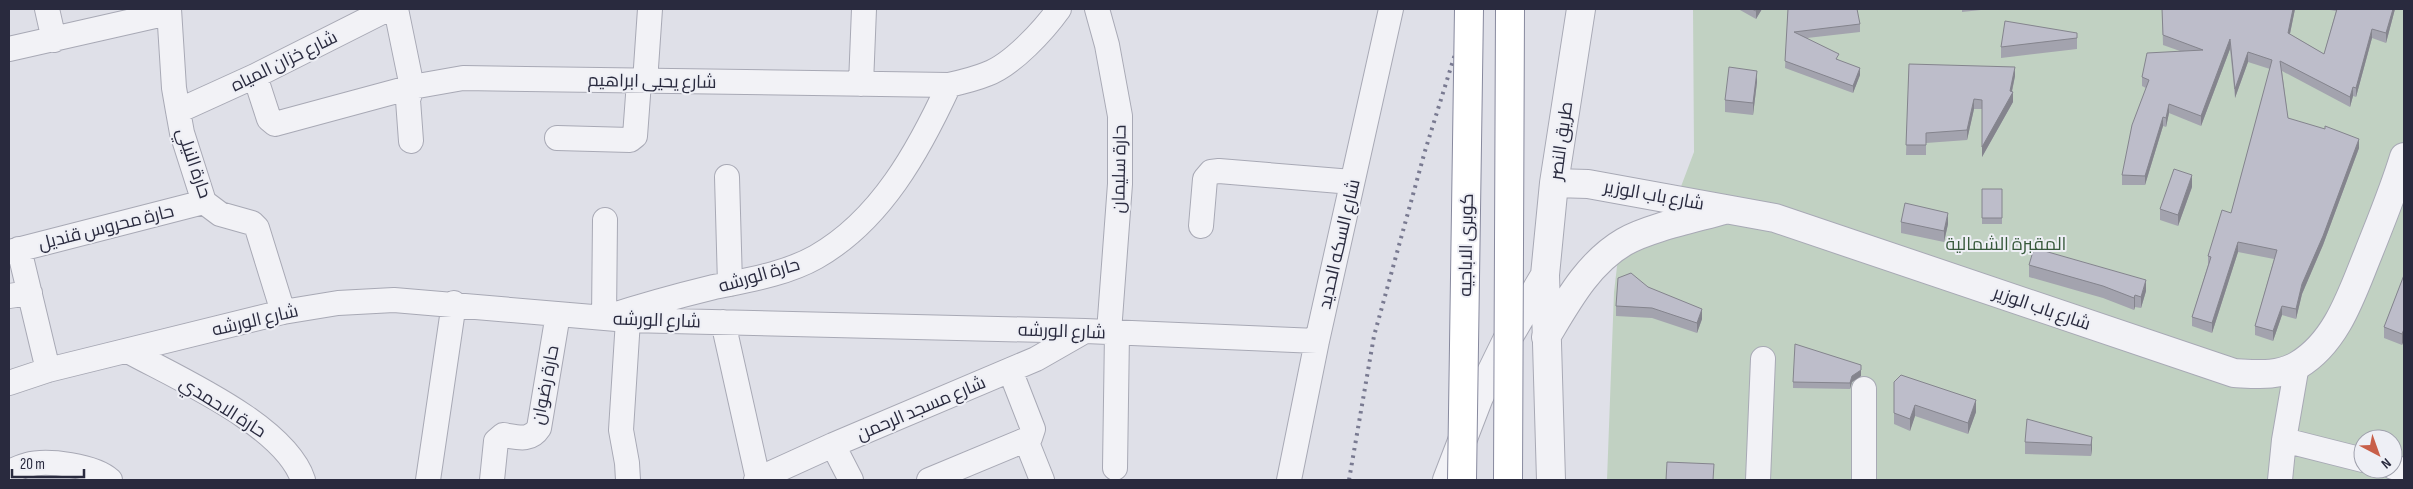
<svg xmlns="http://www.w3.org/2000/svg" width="2413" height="489" font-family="'Sofia Sans Condensed',Cairo,sans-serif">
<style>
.green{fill:#c1d1c2;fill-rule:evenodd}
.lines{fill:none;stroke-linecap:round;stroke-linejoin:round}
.minor-casing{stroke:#a8a9b5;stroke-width:26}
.tertiary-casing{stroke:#a8a9b5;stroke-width:30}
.minor{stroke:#f2f2f6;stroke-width:24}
.tertiary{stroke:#f2f2f6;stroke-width:28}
.rail{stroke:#797a91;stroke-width:4;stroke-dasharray:2.5 5;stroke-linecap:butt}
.trunk-bridge-casing{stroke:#87899e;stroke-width:30;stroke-linecap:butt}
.trunk-bridge{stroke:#fff;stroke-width:28}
.wall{fill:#a3a3ae}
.shaded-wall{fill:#84848d}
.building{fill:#bdbdca;stroke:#84848d}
.labels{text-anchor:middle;stroke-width:4;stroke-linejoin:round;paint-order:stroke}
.street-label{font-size:18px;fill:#292a3e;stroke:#eeeff5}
.park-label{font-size:18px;fill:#37593b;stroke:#eeeff5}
</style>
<rect width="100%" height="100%" fill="#dfe0e8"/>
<path class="green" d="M1693,9H2404V480H1607L1614,292L1618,258L1662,237L1694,152ZM2363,439H2393V469H2363Z"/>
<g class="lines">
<defs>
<path id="minor" d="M47,9L54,40
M169,9L174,88L178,111L182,133L204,202L220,214L252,223L257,228L283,312
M396,9L412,87L408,100L411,141
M1097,9L1107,45L1120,116V184L1109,332
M9,49L168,13
M255,76L269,119L275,124L412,87L463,78L949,85C962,82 975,79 987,74C1012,65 1044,30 1059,9
M645,82L650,9
M861,84L864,9
M178,111L255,76L388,9
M557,138L630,140L635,136L639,82
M727,177L730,284
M605,220L604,318C641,306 677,296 714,287C748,280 786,274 816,257C881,220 919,150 949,85
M1201,226L1205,179L1211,172L1219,171L1352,182
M19,249L48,370
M9,252L204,202
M9,296L30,293
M628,320L621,430L627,463L628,480
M723,322L758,479
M128,351C177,378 285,425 303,480
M9,383L48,370L283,312L338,303L394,300L628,320L1085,331L1317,341
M1026,440L1042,480
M2284,440L2363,460
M833,445L851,480
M2393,467L2404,470
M1115,468L1117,333
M9,472C15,470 21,466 27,465C47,459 95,466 110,480
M428,480L454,303
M492,480L496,441L503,435C517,437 530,442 539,428L558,314
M756,480L833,445L1036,359L1085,331
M929,480L1030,438L1033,429L1010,370
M1289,480L1317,341L1391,9
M1758,480L1763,359
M1864,480V389
M2280,480L2284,440L2297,365"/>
<path id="tertiary" d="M1554,183L1588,184L1775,218L2234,373C2256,374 2278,377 2298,365C2337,342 2352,293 2368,254C2381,221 2394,190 2404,157
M1546,337C1567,302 1588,263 1624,242C1648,228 1696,218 1724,210
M1447,480L1479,397L1508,338L1545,275
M1551,480L1545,275L1554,183L1581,9"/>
</defs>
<use href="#minor" class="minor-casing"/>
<use href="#tertiary" class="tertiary-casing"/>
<use href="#minor" class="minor"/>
<use href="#tertiary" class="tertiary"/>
<path class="rail" d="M1349,480L1374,336L1425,151L1469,9"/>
<defs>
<path id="trunk-bridge" d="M1462,480L1469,9
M1508,480L1510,9"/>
</defs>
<use href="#trunk-bridge" class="trunk-bridge-casing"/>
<use href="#trunk-bridge" class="trunk-bridge"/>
</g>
<path class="wall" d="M1740,9H1762L1756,19L1740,10Z
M1788,9L1860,24V32L1807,38L1839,60L1860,75L1853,93L1785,68Z
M1962,9H1990L1962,12Z
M2162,9H2295L2290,34L2324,54L2336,11L2324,9H2395L2386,43L2372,38L2356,97L2353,96L2350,107L2282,71L2288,118L2359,148L2323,245L2302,294L2296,319L2282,315L2273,341L2255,335V326L2274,259L2238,252L2212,333L2192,326V317L2208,265V256L2231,213L2270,69L2248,62L2235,98L2230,49L2201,126L2169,113L2166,127L2163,126L2145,185H2122V175L2146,88L2142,86V77L2180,51L2163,45Z
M2077,33V49L2001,58V47Z
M1909,64L2015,76L2012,92L2013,102L1982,157V109H1974L1967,140L1926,143V155H1906Z
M1757,82L1753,115L1725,112V100Z
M2192,187L2178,226L2160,220V209Z
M1982,189H2002V224H1982Z
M1901,222L1948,224L1944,242L1901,233Z
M2029,265L2146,291L2141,308L2135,307L2134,310L2103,298L2029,277Z
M2404,275V340L2402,345L2384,338V327Z
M1648,287L1702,319L1697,333L1652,318L1616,316V306Z
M1861,365V376L1852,382L1850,389L1793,388V382Z
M1894,382L1976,412L1968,434L1915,416L1910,431L1894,424Z
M2092,437V449L2091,456L2025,454V442Z"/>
<path class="shaded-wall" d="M1758,9H1762L1756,19V11Z
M2293,9H2295L2288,43V33Z
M2393,9H2395L2386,43V33Z
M2372,29V38L2356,97V88Z
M2230,39V49L2201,126V116Z
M2248,52V62L2235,98V89Z
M2015,67V76L2011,95L2013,92V102L1982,157V147L2010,91Z
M1860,68V75L1853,93V86Z
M1757,71V82L1753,115V103Z
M2353,87V96L2350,107V97Z
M1974,99V109L1967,140V130Z
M2169,104V113L2166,127V118Z
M2163,117V126L2145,185V176Z
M2359,139V148L2323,245L2302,294L2296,319V309L2302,284Z
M2192,175V187L2178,226V215Z
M1948,213V224L1944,242V231Z
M2238,242V252L2212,333V323Z
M2146,280V291L2141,308V297Z
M2135,295V307L2134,310V298Z
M2282,306V315L2273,341V331Z
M1702,309V319L1697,333V323Z
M2404,329V340L2402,345V334Z
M1861,370V376L1852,382L1850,389V383L1852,376Z
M1976,400V412L1968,434V423Z
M1915,405V416L1910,431V419Z
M2092,437V449L2091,456V445Z"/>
<path class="building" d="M1752,9H1758L1756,11Z
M1788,9H1857L1860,24L1794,32L1839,54L1836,59L1860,68L1853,86L1785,61Z
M2162,9H2293L2288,33L2324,54L2337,9H2393L2386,33L2372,29L2356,88L2353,87L2350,97L2280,61L2288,118L2325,129V126L2359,139L2323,236L2302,284L2296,309L2282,306L2273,331L2255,326L2277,250L2238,242L2212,323L2192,317L2211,257L2208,256L2222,210L2231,213L2272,60L2248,52L2235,89L2230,39L2201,116L2169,104L2166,118L2163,117L2145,176L2122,175L2132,125L2149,80L2142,77L2147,53L2203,50L2163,35Z
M2005,21L2077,33V38L2001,47Z
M1909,64L2015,67L2010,91L2013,92L1982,147V100L1974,99L1967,130L1926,133V145H1906Z
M1729,67L1757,71L1753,103L1725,100Z
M2174,169L2192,175L2178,215L2160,209Z
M1982,189H2002V218H1982Z
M1905,203L1948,213L1944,231L1901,222Z
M2034,248L2146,280L2141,297L2135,295L2134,298L2103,286L2029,265Z
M1631,273L1648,287L1702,309L1697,323L1652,308L1616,306L1618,278Z
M2404,275V329L2402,334L2384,327Z
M1795,344L1861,365V370L1852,376L1850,383L1793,382Z
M1901,375L1976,400L1968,423L1915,405L1910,419L1894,413V382Z
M2027,419L2092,437L2091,445L2025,442Z
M1667,462L1714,464L1713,480H1666Z"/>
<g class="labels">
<g class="street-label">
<text transform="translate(284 61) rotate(-26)" y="6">شارع خزان المياه</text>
<text transform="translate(652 81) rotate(1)" y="6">شارع يحيى ابراهيم</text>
<text transform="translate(1561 141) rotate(-82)" y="6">طريق النصر</text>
<text transform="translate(194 163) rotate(71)" y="6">حارة النيلي</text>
<text transform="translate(1119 169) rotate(-89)" y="6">حارة سليمان</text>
<text transform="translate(1654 195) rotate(10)" y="6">شارع باب الوزير</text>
<text transform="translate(106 227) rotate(-14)" y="6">حارة محروس قنديل</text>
<text transform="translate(1339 244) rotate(-77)" y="6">شارع السكه الحديد</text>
<text transform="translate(1466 245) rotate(-89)" y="6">كوبرى الاباجيه</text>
<text transform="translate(759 275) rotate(-16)" y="6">حارة الورشه</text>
<text transform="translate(2042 308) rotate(19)" y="6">شارع باب الوزير</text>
<text transform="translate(255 320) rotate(-13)" y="6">شارع الورشه</text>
<text transform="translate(657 320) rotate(2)" y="6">شارع الورشه</text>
<text transform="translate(1062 331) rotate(2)" y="6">شارع الورشه</text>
<text transform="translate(545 385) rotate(-79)" y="6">حارة رضوان</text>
<text transform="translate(223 407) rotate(32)" y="6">حارة الاحمدي</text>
<text transform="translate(921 408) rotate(-23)" y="6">شارع مسجد الرحمن</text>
</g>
<g class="park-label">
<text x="2006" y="250">المقبرة الشمالية</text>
</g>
</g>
<rect width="2413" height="489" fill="none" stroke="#292a3e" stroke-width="20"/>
<g transform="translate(2378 454) rotate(139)"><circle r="24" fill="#eeeff5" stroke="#9fa0ac"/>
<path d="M0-4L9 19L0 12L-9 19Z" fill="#c85f49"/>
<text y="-8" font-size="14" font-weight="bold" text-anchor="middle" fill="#292a3e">N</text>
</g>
<path d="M12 469v8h72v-8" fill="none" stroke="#292a3e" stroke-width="2.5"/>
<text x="20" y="469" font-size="15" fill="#292a3e" stroke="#eeeff5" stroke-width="4" paint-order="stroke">20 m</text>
</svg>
